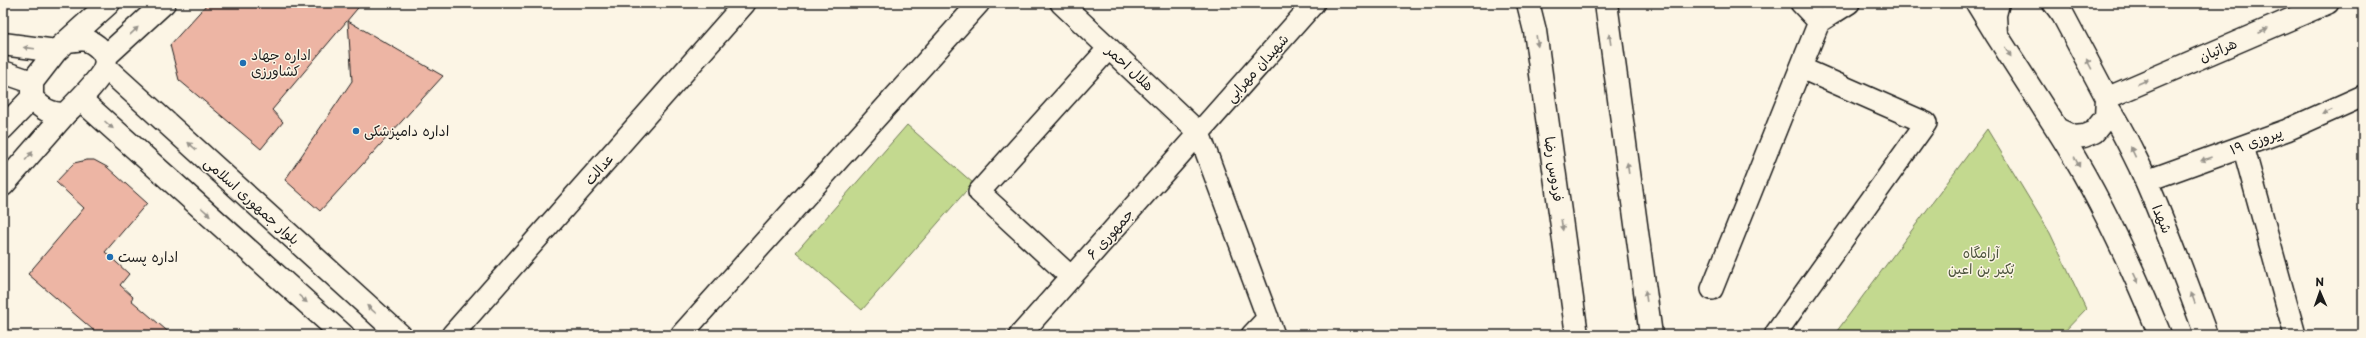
<svg xmlns="http://www.w3.org/2000/svg" width="2366" height="338" font-family="'Playpen Sans','Playpen Sans Arabic',sans-serif">
<style>
.green{fill:#c3d98f;stroke:#707a56}
.building{fill:#edb5a4;stroke:#1c1c1c}
.lines{fill:none;stroke-linecap:round;stroke-linejoin:round}
.street-casing{stroke:#1c1c1c;stroke-width:24}
.secondary-casing{stroke:#1c1c1c;stroke-width:25}
.street{stroke:#fcf5e5;stroke-width:21}
.secondary{stroke:#fcf5e5;stroke-width:22}
.oneway{fill:#97938b}
.poi-dot{fill:#1f6fb2;stroke:#fcf5e5;stroke-width:1.5}
.labels{text-anchor:middle;stroke-width:3;stroke-linejoin:round;paint-order:stroke}
.street-label{font-size:14px;fill:#1c1c1c;stroke:#fcf5e5}
.poi-label{font-size:14px;fill:#1c1c1c;stroke:#fcf5e5;text-anchor:start}
.park-label{font-size:14px;fill:#4e553e;stroke:#fcf5e5}
</style>
<rect width="100%" height="100%" fill="#fcf5e5"/>
<filter id="ink" filterUnits="userSpaceOnUse"><feTurbulence type="fractalNoise" baseFrequency=".025" numOctaves="2"/><feDisplacementMap in="SourceGraphic" scale="8" xChannelSelector="R" yChannelSelector="G"/><feConvolveMatrix kernelMatrix="1 2 1 2 8 2 1 2 1" color-interpolation-filters="sRGB"/></filter>
<g filter="url(#ink)">
<path class="green" d="M907,125L973,183L862,310L796,252Z
M1987,129L2050,233L2086,309L2063,333L2065,335H1834Z"/>
<path class="building" d="M208,3H362L272,110L283,122L261,149L179,80L170,45Z
M348,21L443,76L320,211L285,180L352,81Z
M87,160H94L107,167L147,203L105,252L129,274L120,285L133,297L131,300L172,335H99L28,274L84,208L56,182L74,163Z"/>
<g class="lines">
<defs>
<path id="street" d="M1061,3L1199,133L1274,335
M1801,3L1819,22
M2107,98L2328,3
M2243,146L2295,335
M2146,181L2287,130L2363,96
M1071,277L979,192L1109,48
M1712,289L1819,22L1849,3
M1776,333L1926,123L1801,68
M452,335L745,3
M681,335L979,3
M1020,335L1314,3
M1252,335L1268,318"/>
<path id="secondary" d="M1528,3L1535,31L1577,335
M1606,3L1651,335
M1977,3L1996,34
M1998,3L1995,15L1996,34L2057,129L2074,137L2084,136L2094,132L2106,117L2107,98L2063,15L2054,3
M84,39C95,43 109,53 105,66C102,78 74,105 65,114C50,114 42,109 32,98V82L56,51L67,41Z
M67,41L109,3
M3,44L56,51
M105,57L164,3
M105,67L400,335
M3,72L32,82
M80,99L343,335
M2108,108C2121,127 2130,147 2140,167C2165,222 2185,278 2206,335
M3,128L32,98
M2057,129C2098,193 2131,264 2160,335
M3,185L65,114"/>
</defs>
<use href="#street" class="street-casing"/>
<use href="#secondary" class="secondary-casing"/>
<use href="#street" class="street"/>
<use href="#secondary" class="secondary"/>
</g>
<defs><path id="oneway-solid" d="M-6-.8H1V-3.2L6.5 0L1 3.2V.8H-6Z"/></defs>
<g class="oneway">
<use href="#oneway-solid" transform="translate(134 31) rotate(-43)"/>
<use href="#oneway-solid" transform="translate(2263 31) rotate(-23)"/>
<use href="#oneway-solid" transform="translate(1610 39) rotate(-98)"/>
<use href="#oneway-solid" transform="translate(1537 41) rotate(82)"/>
<use href="#oneway-solid" transform="translate(29 48) rotate(-173)"/>
<use href="#oneway-solid" transform="translate(2008 52) rotate(58)"/>
<use href="#oneway-solid" transform="translate(2089 64) rotate(-118)"/>
<use href="#oneway-solid" transform="translate(2143 82) rotate(-23)"/>
<use href="#oneway-solid" transform="translate(2327 112) rotate(156)"/>
<use href="#oneway-solid" transform="translate(109 125) rotate(42)"/>
<use href="#oneway-solid" transform="translate(192 146) rotate(-138)"/>
<use href="#oneway-solid" transform="translate(2133 152) rotate(-115)"/>
<use href="#oneway-solid" transform="translate(29 156) rotate(-49)"/>
<use href="#oneway-solid" transform="translate(2206 159) rotate(160)"/>
<use href="#oneway-solid" transform="translate(2077 162) rotate(62)"/>
<use href="#oneway-solid" transform="translate(1628 168) rotate(-98)"/>
<use href="#oneway-solid" transform="translate(206 212) rotate(42)"/>
<use href="#oneway-solid" transform="translate(1562 225) rotate(82)"/>
<use href="#oneway-solid" transform="translate(2136 278) rotate(65)"/>
<use href="#oneway-solid" transform="translate(1646 296) rotate(-98)"/>
<use href="#oneway-solid" transform="translate(2193 298) rotate(-110)"/>
<use href="#oneway-solid" transform="translate(303 299) rotate(42)"/>
<use href="#oneway-solid" transform="translate(371 309) rotate(-138)"/>
</g>
</g>
<g class="poi-dot">
<circle cx="243" cy="63" r="4"/>
<circle cx="356" cy="131" r="4"/>
<circle cx="110" cy="257" r="4"/>
</g>
<g class="labels">
<g class="street-label">
<text transform="translate(2218 50) rotate(-23)" y="5">هراتیان</text>
<text transform="translate(1130 68) rotate(43)" y="5">هلال احمر</text>
<text transform="translate(1257 68) rotate(-48)" y="5">شهیدان مهرابی</text>
<text transform="translate(2256 141) rotate(-20)" y="5">پیروزی ۱۹</text>
<text transform="translate(599 169) rotate(-49)" y="5">عدالت</text>
<text transform="translate(1554 169) rotate(82)" y="5">فردوس رضا</text>
<text transform="translate(252 201) rotate(42)" y="5">بلوار جمهوری اسلامی</text>
<text transform="translate(2162 219) rotate(67)" y="5">شهدا</text>
<text transform="translate(1110 234) rotate(-48)" y="5">جمهوری ۶</text>
</g>
<g class="poi-label">
<text x="251" y="60">اداره جهاد<tspan x="251" dy="16">کشاورزی</tspan></text>
<text x="364" y="136">اداره دامپزشکی</text>
<text x="118" y="262">اداره پست</text>
</g>
<g class="park-label">
<text x="1981" y="258">آرامگاه<tspan x="1981" dy="16">بُکیر بن اعین</tspan></text>
</g>
</g>
<rect width="2366" height="338" fill="none" stroke="#fcf5e5" stroke-width="16"/>
<rect x="8" y="8" width="2350" height="322" fill="none" stroke="#1c1c1c" stroke-width="1.5" filter="url(#ink)"/>
<g transform="translate(2320 292) rotate(358)" stroke="#fcf5e5" stroke-width="3" paint-order="stroke">
<path d="M0-3L7 15L0 10L-7 15Z" fill="#1c1c1c"/>
<text y="-6" font-size="11" font-weight="bold" text-anchor="middle" fill="#1c1c1c">N</text>
</g>
</svg>
